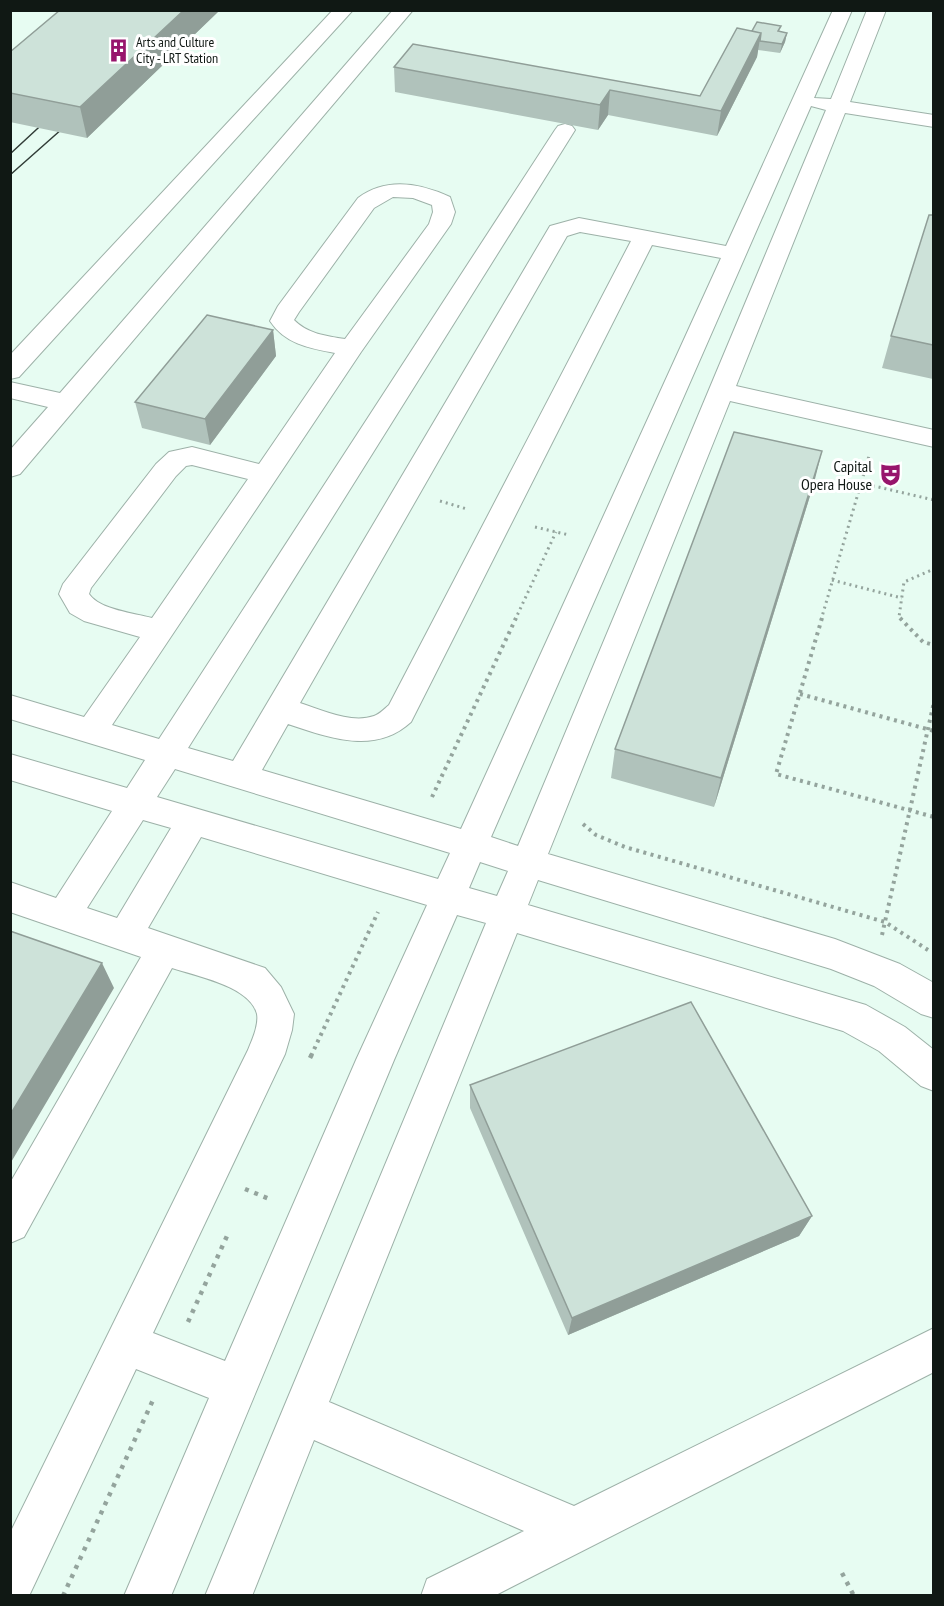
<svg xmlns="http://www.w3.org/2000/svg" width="944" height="1606" font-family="'PT Sans Narrow',sans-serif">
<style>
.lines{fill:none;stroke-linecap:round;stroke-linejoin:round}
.minor-casing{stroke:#9db1a8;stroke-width:2}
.path-far2{stroke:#94a49d;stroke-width:3;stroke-dasharray:2 4;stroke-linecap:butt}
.path-far1{stroke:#94a49d;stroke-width:4;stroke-dasharray:3 4.5;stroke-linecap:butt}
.path{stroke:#94a49d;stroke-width:4.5;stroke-dasharray:4 6;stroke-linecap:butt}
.minor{fill:#fff;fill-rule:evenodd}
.tram{stroke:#323d38;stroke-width:1.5}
.wall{fill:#b0c2bb}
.shaded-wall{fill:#909e98}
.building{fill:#cde2d9;stroke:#909e98;stroke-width:1.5}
.labels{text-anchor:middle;stroke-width:6;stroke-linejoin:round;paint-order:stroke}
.far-poi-label{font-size:14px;fill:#101814;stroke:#fff;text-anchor:start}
.poi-label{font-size:16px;fill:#101814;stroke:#fff;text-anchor:end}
</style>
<rect width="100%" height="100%" fill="#e7fcf2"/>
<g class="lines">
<defs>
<path id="minor" d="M333,10H353L19,377L10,379V355Z
M393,10H413L20,474L10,477V450L48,407L10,398V382L60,393Z
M833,10H852L814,98L831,99L867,10H886L850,102L934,115V127L845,113L736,386L934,430V447L730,401L548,854L835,939L900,964L934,983V1018L921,1014L874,986L831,969L538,880L528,905L866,1005L905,1027L934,1050V1091L921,1086L879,1051L843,1031L517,933L329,1402L574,1506L934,1328V1372L494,1596H421L427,1579L524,1531L314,1440L252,1596H205L486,923L457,915L394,1060L171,1596H124L209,1398L136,1369L29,1596H10V1533L248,1050C252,1040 259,1025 257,1014C250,986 196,976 172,968L24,1237L10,1243V1183L141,957L10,912V882L56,898L112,811L10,780V754L127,788L145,760L10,719V695L84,717L140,637L84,621L70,613L59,594L63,584L156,464L169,452L192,447L259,464L335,353C309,348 285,344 270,321L278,306L358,198C386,177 420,183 450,197L455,212L451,224L361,352L112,725L159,739L555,130L558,126L565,124L572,126L575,130L188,748L233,761L550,226L579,218L726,246ZM811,106L826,110L518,846L491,837ZM393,197L413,198L432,205L433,212L429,224L345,339C326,336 308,334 294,320L299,312L374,208ZM580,232L631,241L389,705C384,709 380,714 374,716C351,724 322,710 300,703L567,236ZM652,245L721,258L461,829L262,770L288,724C330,738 375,755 411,722ZM192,465L248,479L152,618C134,613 100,610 89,594L91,588L176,476L186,466ZM175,769L450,853L438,879L157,797ZM143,820L171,828L117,918L87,908ZM201,837L427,905L356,1060L225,1361L153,1333L285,1054L292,1030L294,1014L281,987L265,968L148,928ZM480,862L508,871L497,896L469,888Z"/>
</defs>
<use href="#minor" class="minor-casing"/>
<path class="path-far2" d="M861,483L934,500
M440,501L467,509
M535,527L569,535
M832,580L902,598
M515,620L556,532
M821,620L869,456
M902,620L899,617L904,582L934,569"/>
<path class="path-far1" d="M822,618L776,774L934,817
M900,618L923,642L934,645
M800,694L934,731
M432,797L516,618
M583,824L596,835L625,847L885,922L928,950
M882,935L934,702
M311,1056L378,912"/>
<path class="path" d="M310,1058L312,1054
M245,1189L272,1200
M188,1322L227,1236
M842,1573L854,1596
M63,1596L153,1400"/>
<use href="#minor" class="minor"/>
<path class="tram" d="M10,154L50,117
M10,175L71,121"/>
</g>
<path class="wall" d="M60,10H220L87,138L10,122V52Z
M752,31L780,32L787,33L785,42L780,53L758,50L757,57L717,136L608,115L598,130L395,92L394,67L700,96Z
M933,215V379L882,368L891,336Z
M273,330L276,356L210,445L142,428L135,402Z
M814,483L714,807L611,778L615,749Z
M470,1085L812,1216L799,1236L568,1335L470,1108Z"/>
<path class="shaded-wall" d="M184,10H220L87,138L80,107Z
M761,33L757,57L717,136L721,111Z
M787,33L785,42L780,53L782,44Z
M610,90L608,115L598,130L600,105Z
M273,330L276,356L210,445L205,419Z
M822,451L814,483L714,807L721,778Z
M102,963L114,988L10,1164V1115Z
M812,1216L799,1236L568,1335L572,1318Z"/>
<path class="building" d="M60,10H184L80,107L10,93V52Z
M757,22L781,26L778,31L787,33L782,44L760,41L761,33L752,31Z
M737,28L761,33L721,111L610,90L600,105L394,67L413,44L700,96Z
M929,215H933V345L891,336Z
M207,315L273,330L205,419L135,402Z
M734,432L822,451L721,778L615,749Z
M10,931L102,963L10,1115Z
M691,1002L812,1216L572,1318L470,1085Z"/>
<defs>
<symbol id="building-bare" viewBox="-9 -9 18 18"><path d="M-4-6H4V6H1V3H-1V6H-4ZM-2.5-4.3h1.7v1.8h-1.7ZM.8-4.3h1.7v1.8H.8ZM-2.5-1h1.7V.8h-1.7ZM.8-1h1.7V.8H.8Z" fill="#97156c" stroke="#fff" stroke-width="2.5" paint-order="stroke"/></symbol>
<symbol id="theatre-bare" viewBox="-9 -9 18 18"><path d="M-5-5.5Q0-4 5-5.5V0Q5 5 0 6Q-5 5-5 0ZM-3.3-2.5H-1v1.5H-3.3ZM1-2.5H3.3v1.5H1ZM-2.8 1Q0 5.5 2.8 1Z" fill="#97156c" stroke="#fff" stroke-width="2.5" paint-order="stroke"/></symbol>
</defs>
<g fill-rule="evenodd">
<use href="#building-bare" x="102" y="34" width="33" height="33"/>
<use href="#theatre-bare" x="874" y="458" width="33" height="33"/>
</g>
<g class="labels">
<g class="far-poi-label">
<text x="136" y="47">Arts and Culture<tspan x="136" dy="16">City - LRT Station</tspan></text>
</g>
<g class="poi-label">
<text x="872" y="472">Capital<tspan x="872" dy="18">Opera House</tspan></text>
</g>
</g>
<rect width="944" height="1606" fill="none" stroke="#101814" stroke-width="24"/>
</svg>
